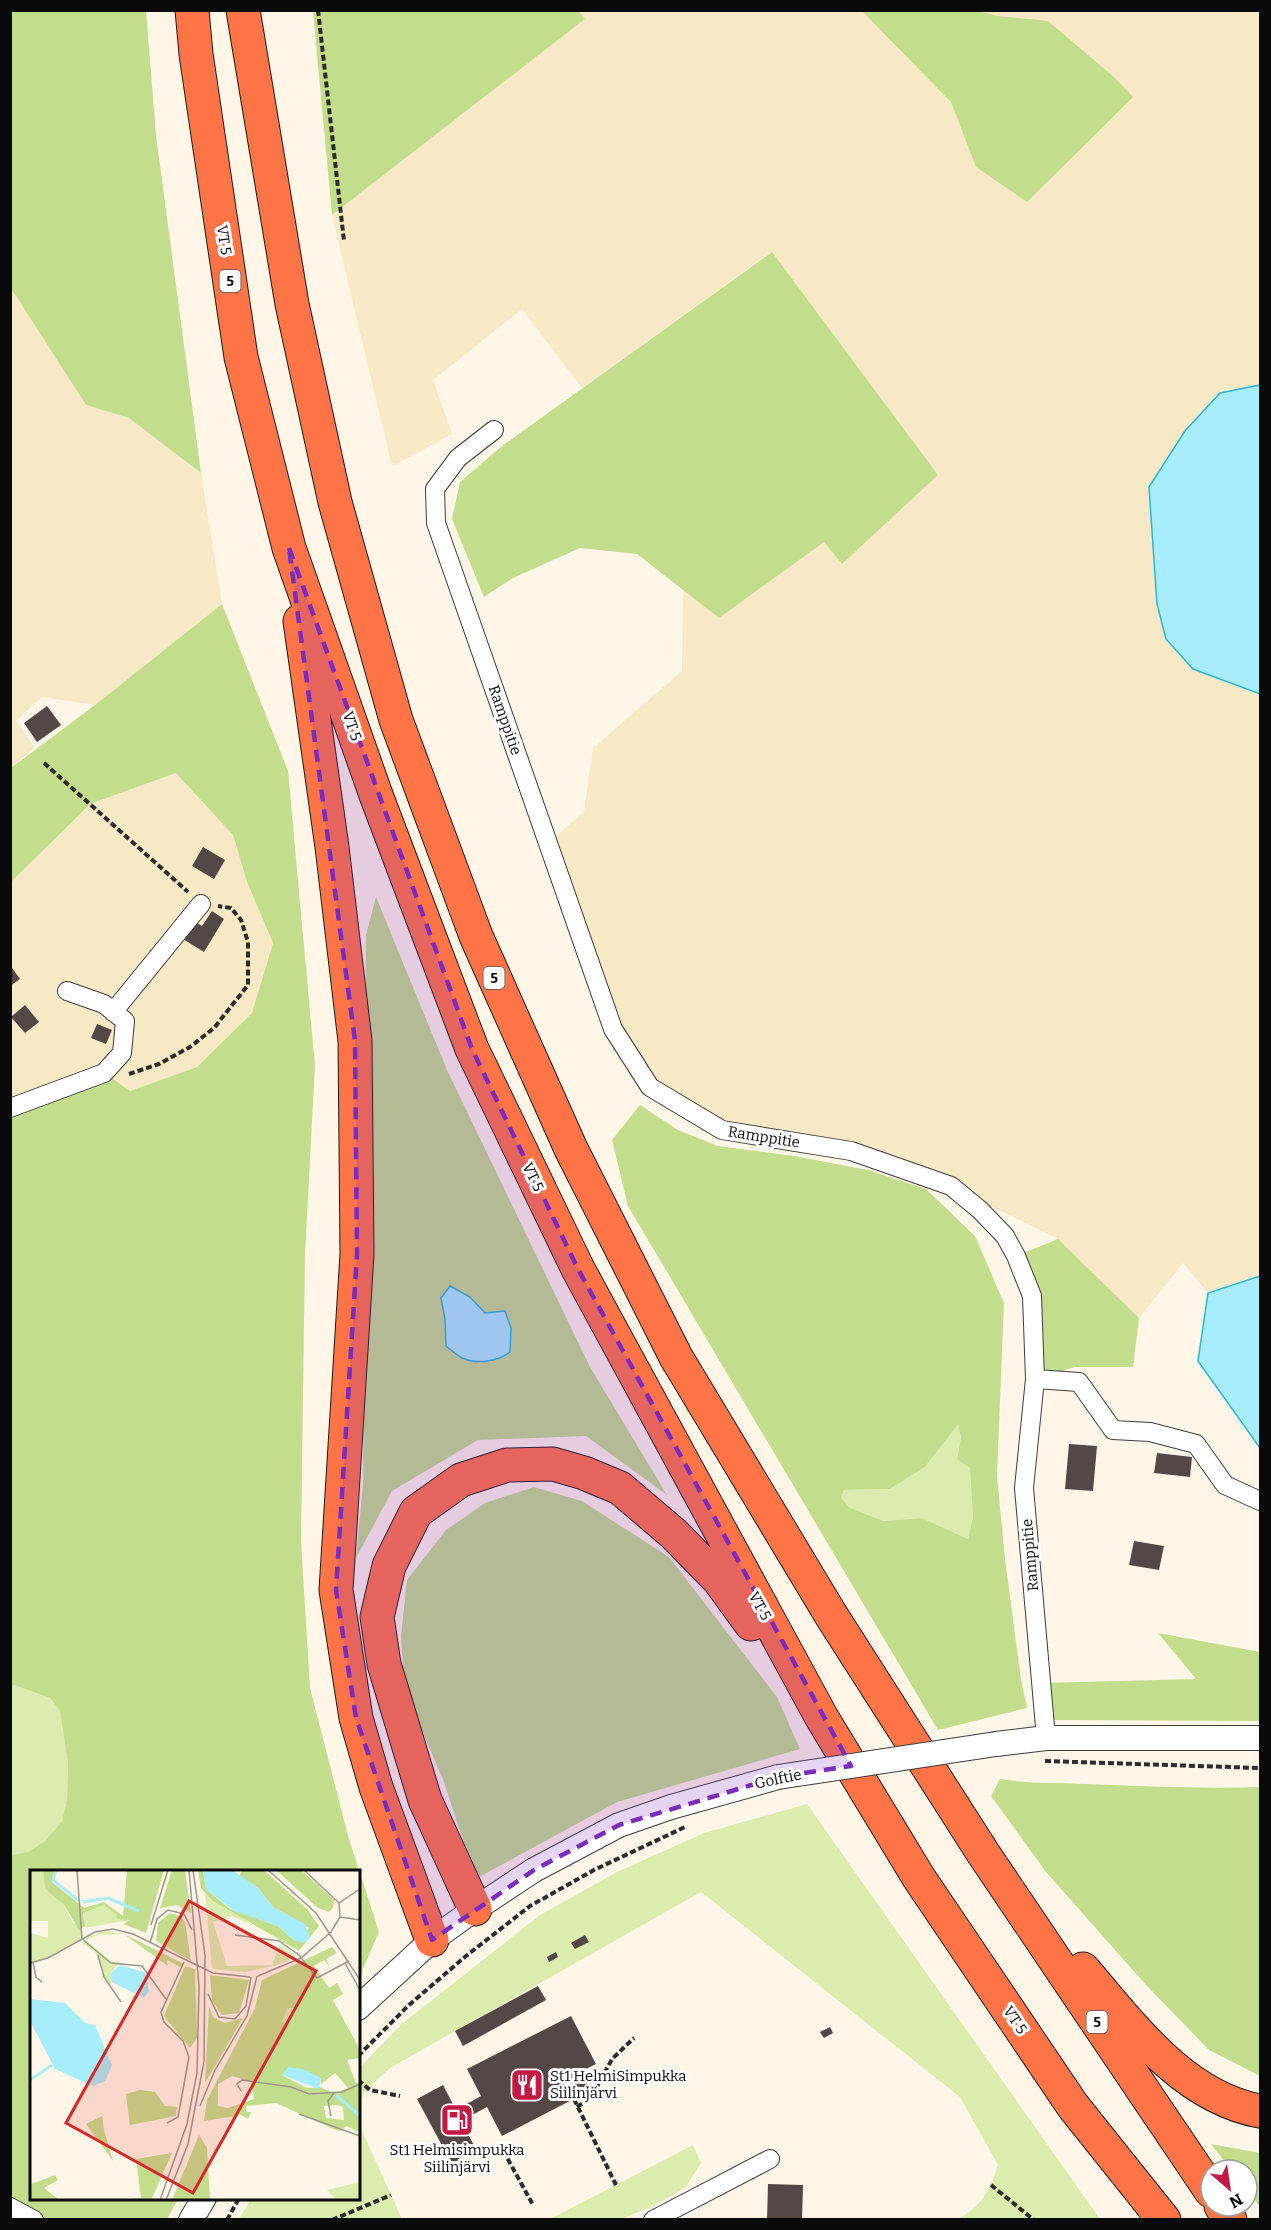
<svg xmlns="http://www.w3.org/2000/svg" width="1271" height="2230" font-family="Bitter,serif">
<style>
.farmland{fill:#f7e8c6}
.green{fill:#dbecaf}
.forest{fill:#c2de8d;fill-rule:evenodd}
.water{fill:#a8edfb;stroke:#29b6d7;stroke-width:1.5}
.building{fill:#544846}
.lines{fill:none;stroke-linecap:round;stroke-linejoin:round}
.minor-casing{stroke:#3d3d3d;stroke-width:20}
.tertiary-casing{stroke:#3d3d3d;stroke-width:26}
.motorway-casing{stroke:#1b1b1b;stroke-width:35}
.path{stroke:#2c2c2c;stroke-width:4;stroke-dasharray:6 3;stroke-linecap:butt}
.minor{stroke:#fff;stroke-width:18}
.tertiary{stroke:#fff;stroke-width:24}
.motorway{stroke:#ff7446;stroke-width:33}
.tertiary-bridge-casing{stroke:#3d3d3d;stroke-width:26;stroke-linecap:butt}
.tertiary-bridge{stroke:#fff;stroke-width:24}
.marked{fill:#7b2cbf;fill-opacity:0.2;stroke:#7b2cbf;stroke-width:4.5;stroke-dasharray:12 8;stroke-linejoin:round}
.labels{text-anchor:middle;stroke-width:6;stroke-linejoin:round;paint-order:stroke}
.shield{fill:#fff;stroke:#545454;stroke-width:1.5}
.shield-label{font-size:14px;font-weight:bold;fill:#0a0a0a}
.street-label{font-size:15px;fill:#0a0a0a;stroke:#fff}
.poi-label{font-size:15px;fill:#0a0a0a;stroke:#fff;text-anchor:start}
.inset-river{fill:none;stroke:#a8edfb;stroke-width:3}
.inset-road{fill:none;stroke:#9d988f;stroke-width:1.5}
.view{fill:#d62828;fill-opacity:0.15;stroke:#d62828;stroke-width:3}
.inset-edge{fill:none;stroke:#0a0a0a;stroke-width:3}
</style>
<rect width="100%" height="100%" fill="#fff6e8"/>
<path class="farmland" d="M579,11H1260V385L1220,394L1193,669L1260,694V1276L1208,1293L1183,1263L1139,1318L1058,1239L951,1186L851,1151L722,1130L650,1087L613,1029L548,843L584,812L593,748L682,671L683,589L719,618L824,542L842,564L771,252L582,388L522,309L433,380L452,434L392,466L332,215L585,19Z
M10,283L86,405L129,418L201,473L222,604L95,705L42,697L16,721L35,748L11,768Z
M176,773L233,835L247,882L273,943L252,1013L197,1067L130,1091L11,1103V882L90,804Z"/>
<path class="green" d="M958,1423L961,1437L957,1459L970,1467L973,1517L968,1539L922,1518L883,1521L849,1507L841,1498L844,1490L890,1489L925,1467Z
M14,1685L50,1698L60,1711L68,1764L67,1799L62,1821L45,1841L28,1852L11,1855L10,1687Z
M807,1804L1100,2219H958C981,2207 990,2190 998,2165L960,2097L701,1892L390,2068L364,2092L359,2108V2068L403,2023L540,1915L617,1872L704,1833Z
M359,2124L402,2219H239L251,2199L358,2198Z
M693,2145L701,2163L685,2188L655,2205L622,2219H550Z"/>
<path class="forest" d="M11,10L146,11L156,135L201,473L129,418L86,405L11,288Z
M974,10L998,16L1048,21L1115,78L1133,97L1027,202L976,167L951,102L862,11Z
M579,11L585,19L332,215L313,11Z
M772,252L938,475L842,564L824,542L719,618L637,554L580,548L513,578L484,597L452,519L460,482L502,446Z
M222,604L288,771L315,1066L305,1254L301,1541L310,1688L348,1836L379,1932L359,1978L358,1872H32V2198L178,2199L167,2219H11V1855L28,1852L45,1841L62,1821L67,1799L68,1764L60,1711L50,1698L14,1685L11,1687V1103L104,1073L130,1091L197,1067L252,1013L273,943L247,882L233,835L176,773L90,804L11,882V768L95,705Z
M376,897L447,1070L590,1367L667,1495L586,1436L478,1440L392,1491L356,1558L363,1484L366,935ZM470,1297L485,1313L511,1328L510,1352C494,1364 483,1361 463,1359L445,1319L441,1298Z
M640,1105L678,1130L718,1146L794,1156L868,1170L926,1189L975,1236L1004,1303L997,1476L1005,1559L1021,1680L1027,1708L938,1730L628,1206L612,1140ZM958,1424L961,1437L957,1459L970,1468L973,1517L968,1539L922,1518L883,1521L849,1507L841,1498L844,1490L890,1489L925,1467Z
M1058,1239L1139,1318L1133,1367H1075L1035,1379L1032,1296L1016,1256Z
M534,1487L582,1501L669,1557L777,1697L800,1749L617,1802L479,1877L464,1843L444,1782L424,1735L404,1679L401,1636L407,1580L446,1530L485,1503Z
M1158,1633L1260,1652V1721L1045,1720L1041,1683L1196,1679Z
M1000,1779C1029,1784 1057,1782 1086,1784C1145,1786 1202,1789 1260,1787V2076L1209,2050L1146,1985L1046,1872L991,1796Z
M1211,2144L1260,2153V2207L1247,2190V2170H1231Z"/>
<path class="water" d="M1260,385V694L1193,669L1166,639L1157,604L1149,487L1185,431L1220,393Z
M1260,1276V1448L1198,1361L1208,1293Z
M450,1286L470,1297L485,1313L505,1311L511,1328L510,1352C498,1361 478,1365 462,1358C457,1355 451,1350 446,1346L445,1319L441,1298Z"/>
<path class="building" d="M47,706L61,725L37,742L24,723Z
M203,847L225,860L214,879L192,866Z
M212,911L224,919L204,952L183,939L194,921L202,926Z
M10,965L20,979L10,986Z
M25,1005L39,1022L25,1033L11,1017Z
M97,1024L112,1030L106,1044L91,1038Z
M1069,1444L1097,1446L1093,1491L1065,1489Z
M1157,1453L1192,1457L1190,1477L1154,1473Z
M1134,1541L1164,1546L1159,1570L1129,1565Z
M585,1935L589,1942L575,1949L571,1943Z
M556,1952L558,1957L549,1962L547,1957Z
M538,1986L546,2000L463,2046L455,2031Z
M571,2016L596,2064L582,2071L591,2090L502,2136L487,2107L461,2121L477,2151L452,2164L417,2099L443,2085L456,2110L481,2096L467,2069Z
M830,2027L833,2033L824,2038L820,2032Z
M768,2184L803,2185L802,2220H767Z"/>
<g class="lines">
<defs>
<path id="minor" d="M494,430L458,458L435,489L436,523L613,1029L650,1087L722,1130L851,1151L951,1186L980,1210L1005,1236L1016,1256L1032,1296L1035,1379L1024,1488L1046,1738
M113,1012L201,904
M10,1108L104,1073L122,1053L125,1021L104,1004L67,991
M1035,1379L1079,1382L1113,1430L1150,1432L1196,1444L1225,1485L1260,1501
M10,2207L34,2220
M653,2220L770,2159"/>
<path id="tertiary" d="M996,1744L1046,1738H1260
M358,2008L432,1940L475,1909L534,1870L619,1825L671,1807L778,1777
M191,2220L204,2198"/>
<path id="motorway" d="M192,10L196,54L241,357L289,548L376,795L472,1049L578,1269L822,1718L919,1878L1073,2106L1164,2220
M243,10L292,304L335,502L396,720L476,936L571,1149L676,1357L831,1615L983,1853L1211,2191
M300,621L332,847L355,1041L357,1254L336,1590L356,1718L376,1787L432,1940
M475,1909L425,1800L384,1664L377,1617L389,1566L416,1512L461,1480L507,1465L553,1464L584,1473L620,1488L674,1534L719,1580L751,1624
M1083,1969C1131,2025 1183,2097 1260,2111
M1221,2206L1230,2220"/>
</defs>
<use href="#minor" class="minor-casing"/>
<use href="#tertiary" class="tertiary-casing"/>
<use href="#motorway" class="motorway-casing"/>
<path class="path" d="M318,10L344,241
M44,763L188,892
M129,1074L159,1064L190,1047L214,1028L248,985V942L241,920L231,908L218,906
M1045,1761L1260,1768
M358,2056L409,2005L466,1956L530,1906L594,1870L685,1827
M358,2080L370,2090L400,2096
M574,2099L616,2185
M577,2107L591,2098L612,2059L634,2038
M499,2143L533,2205
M991,2185L1034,2220
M227,2220L239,2198
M332,2220L391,2195"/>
<use href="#minor" class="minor"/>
<use href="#tertiary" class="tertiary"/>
<use href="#motorway" class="motorway"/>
<defs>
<path id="tertiary-bridge" d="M778,1777L996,1744"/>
</defs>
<use href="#tertiary-bridge" class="tertiary-bridge-casing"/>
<use href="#tertiary-bridge" class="tertiary-bridge"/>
</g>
<path class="marked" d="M289,548L472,1049L578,1269L851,1766L778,1777L619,1825L534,1870L432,1940L356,1718L336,1590L357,1254L355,1041Z"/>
<defs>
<symbol id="restaurant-square" viewBox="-11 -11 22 22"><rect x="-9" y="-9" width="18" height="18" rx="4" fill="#c31945" stroke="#fff"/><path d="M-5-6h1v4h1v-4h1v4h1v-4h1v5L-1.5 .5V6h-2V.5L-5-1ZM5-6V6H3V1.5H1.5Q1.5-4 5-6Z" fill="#fff"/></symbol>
<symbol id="fuel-square" viewBox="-11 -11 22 22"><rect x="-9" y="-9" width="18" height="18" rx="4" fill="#c31945" stroke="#fff"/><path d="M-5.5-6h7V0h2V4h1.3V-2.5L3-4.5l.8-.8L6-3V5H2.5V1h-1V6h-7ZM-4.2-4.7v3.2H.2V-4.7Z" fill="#fff"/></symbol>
</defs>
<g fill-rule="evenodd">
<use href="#restaurant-square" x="508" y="2066" width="38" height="38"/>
<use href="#fuel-square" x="438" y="2101" width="38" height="38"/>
</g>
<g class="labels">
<g class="shield">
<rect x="219.5" y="270" width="21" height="22" rx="4.5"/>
<rect x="483.5" y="967" width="21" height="22" rx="4.5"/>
<rect x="1086.5" y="2011" width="21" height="22" rx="4.5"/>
</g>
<g class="shield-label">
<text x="230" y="286">5</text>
<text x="494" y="983">5</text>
<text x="1097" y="2027">5</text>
</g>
<g class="street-label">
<text transform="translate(224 240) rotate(81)" y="5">VT 5</text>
<text transform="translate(505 720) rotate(71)" y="5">Ramppitie</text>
<text transform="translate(352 726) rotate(71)" y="5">VT 5</text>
<text transform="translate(764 1137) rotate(9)" y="5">Ramppitie</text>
<text transform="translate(533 1177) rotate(64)" y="5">VT 5</text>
<text transform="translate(1030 1555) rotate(-95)" y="5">Ramppitie</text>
<text transform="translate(760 1606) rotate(61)" y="5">VT 5</text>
<text transform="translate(778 1779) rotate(-12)" y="5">Golftie</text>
<text transform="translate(1015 2020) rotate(56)" y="5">VT 5</text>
</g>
<g class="poi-label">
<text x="550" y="2081">St1 HelmiSimpukka<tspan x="550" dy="17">Siilinjärvi</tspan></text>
<text x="457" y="2155" text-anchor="middle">St1 Helmisimpukka<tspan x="457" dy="17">Siilinjärvi</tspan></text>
</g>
</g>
<g transform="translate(30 1870)">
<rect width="330" height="330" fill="#fff6e8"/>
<path d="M0,0H13L15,19L34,35L43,53L52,56V69L18,88L0,93V63L18,68V51H0ZM175,23L224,56L202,46L183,52L197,96L242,95L250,75L266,86L248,95L215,102L182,99ZM74,35L101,50L102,54L94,51L55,58L53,43ZM75,61L94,64L68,65L56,70L81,91L90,92L80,104L82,112L78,117L66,83L52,73L58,67ZM251 146a8 8 0 1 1 16 0a8 8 0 1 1-16 0ZM330,312V330H307L297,320Z" fill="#dbecaf"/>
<path d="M13,0L24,1L22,12L54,38L74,32L93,46L97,0H134L116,63L93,54L101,50L87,49L86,44L74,35L53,43L55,56L49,60L34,35L15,19ZM142,0H155L161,43L147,35L130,38ZM168,0H173L176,19L200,39L248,56L265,71L279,58L243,37L228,18L209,6L212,0H234L277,39L289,56L269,81L183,31L171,18ZM246,0H271L304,30L303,37L299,42L288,38ZM140,43L151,46L155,52L161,91L126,71L128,53ZM94,64L154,94L152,98L137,90L138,96ZM302,77L307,83L296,89L301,99L294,90L284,96L299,118L307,113L313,124L303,130L330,180V188L317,190L326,213L330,212V263L317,256L308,261L246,233L216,236V242H221L218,249L211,245L174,251L177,230L225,138L232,110ZM257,138H264L266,142L260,154L252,151ZM305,203L318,218L304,223L290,217L277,218L252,205L291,208V214ZM202,206L222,212L224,229L198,238L188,236V214ZM307,235L313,237L314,250L296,248L294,236ZM155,96L165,99L167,168L160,178L134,146ZM180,105L219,110L209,143L192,145L182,131ZM179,137L184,148L195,153L213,148L175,213ZM110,220L125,222L135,236L147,237L146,246L100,255L96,224ZM72,246L74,260L83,291L56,254ZM169,265L177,278L180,330H142ZM142,283L121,330H88L111,328L106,289ZM25,305L28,310L14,318L29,330H0L1,314Z" fill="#c2de8d" fill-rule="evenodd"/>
<path d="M173,0H202L228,18L243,37L275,54L280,67L275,73L265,71L248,56L204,41L176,19ZM90,95L116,103L119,121L114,128L82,112L80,104ZM0,129L35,133L55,153L65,155L82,195L75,211L63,216L25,199L0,151ZM258,197L273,199L291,208L289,219L252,205Z" fill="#a8edfb"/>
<path class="inset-river" d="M26,0L23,10L49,31M53,32L78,28L109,41M0,210L22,195M306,225L330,246"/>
<path class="inset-road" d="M47,0L52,69L81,93L112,96L136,129M238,0L286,43L330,110M309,33L330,19M310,47L330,50M121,55L138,0M205,65L249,71L269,85L287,108L319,91M120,73L127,49L138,40L154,44L162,60M68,85L74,107L91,132M3,92L6,107L12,112M0,93L18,88L65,62L83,59L103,64L183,103L220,107M315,93L330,120M228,106L271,88L301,62L310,47L309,33L274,0M178,124L189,147L205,149L216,136L221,107M211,221L207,214L212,210L261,217L279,224L312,222L330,214M170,236L185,200L217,146L227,106M269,244L330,266M301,246L298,231L304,223M137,253L148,247L159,187L153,171L134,152L131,142L154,92M58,330H89M130,330L157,254L167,203L169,116L159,0M136,330L158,274L174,192L175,85L163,0"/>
<path class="view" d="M159,31L286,101L163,323L36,253Z"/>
<rect width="330" height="330" class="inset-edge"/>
</g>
<rect width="1271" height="2230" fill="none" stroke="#0a0a0a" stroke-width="24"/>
<g transform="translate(1229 2188) rotate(151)"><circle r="28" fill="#ffffff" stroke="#9d9d9d" stroke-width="1.5"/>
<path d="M0-4.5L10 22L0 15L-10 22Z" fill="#c31945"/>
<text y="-9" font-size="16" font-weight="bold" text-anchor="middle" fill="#0a0a0a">N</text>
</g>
</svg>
